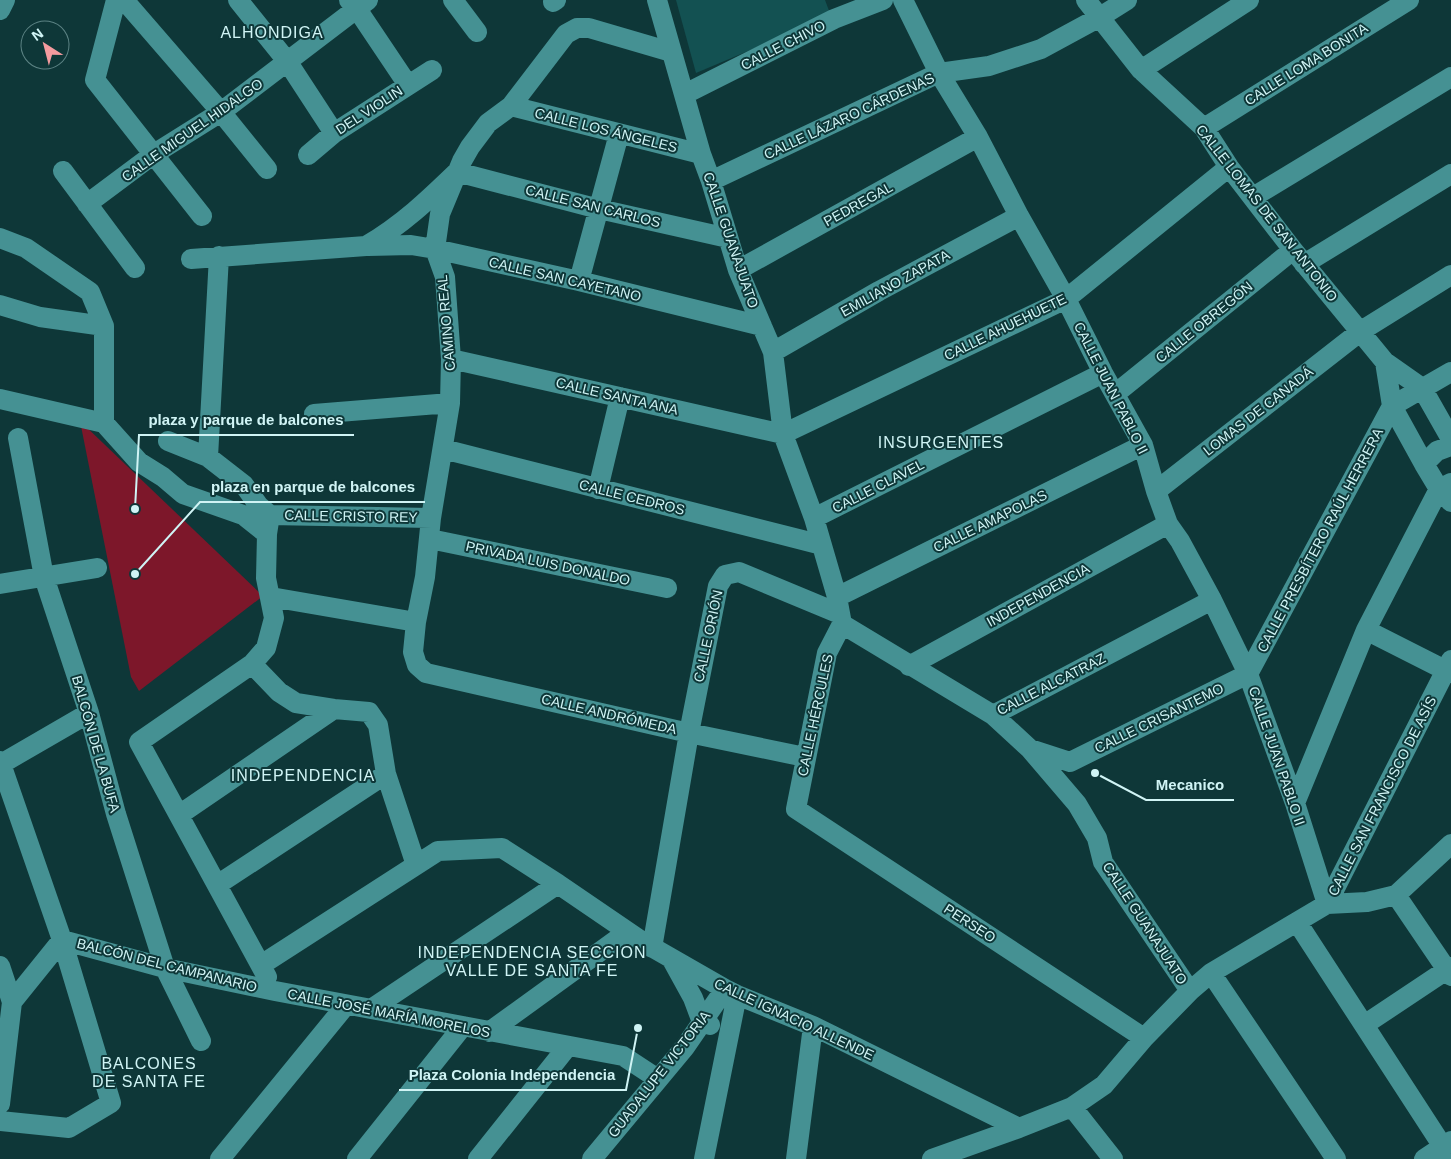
<svg xmlns="http://www.w3.org/2000/svg" width="1451" height="1159" font-family="Arial,sans-serif">
<style>
.green{fill:#7d172a}
.building{fill:#135152}
.lines{fill:none;stroke-linecap:round;stroke-linejoin:round}
.minor{stroke:#459193;stroke-width:20}
.labels{text-anchor:middle;stroke-width:4;stroke-linejoin:round;paint-order:stroke}
.street-label{font-size:14px;fill:#d0f4f5;stroke:#0e3738}
.quarter-label{font-size:16px;letter-spacing:1px;fill:#d0f4f5;stroke:#0e3738}
.leader{fill:none;stroke:#d0f4f5;stroke-width:2}
.callout-dot{fill:#d0f4f5;stroke:#0e3738;stroke-width:2}
.callout-label{font-size:15px;text-anchor:middle;font-weight:bold;fill:#d0f4f5;stroke:#0e3738;stroke-width:4;stroke-linejoin:round;paint-order:stroke}
</style>
<rect width="100%" height="100%" fill="#0e3738"/>
<path class="green" d="M80,421L263,596L139,691L131,677Z"/>
<path class="building" d="M676,0H825L831,16L696,73Z"/>
<g class="lines">
<path class="minor" d="M116,0L95,80L202,216
M124,0L221,112L267,169
M238,0L287,61L334,133
M349,0L357,9L408,85
M453,0L477,32
M657,0L701,154L711,181L738,270L773,352L783,434L814,518L837,597L842,624
M903,0L939,73L978,137L1019,216L1066,299L1103,373L1143,445L1156,491L1168,524L1180,541L1212,600L1248,674L1295,803L1327,904
M1086,0L1141,70L1204,128L1229,167L1293,250L1385,362L1422,388L1451,439
M553,2L556,0
M0,10L5,0
M671,52L589,28H577L566,34L511,106L488,123L470,147L462,161L440,214L435,249L445,277L451,359L450,403L431,518L425,577L416,622L413,652L417,665L426,673L689,733L805,757
M1141,70L1249,0
M685,94L834,19L883,0
M511,106L701,154
M1204,128L1409,0
M308,155L334,133L432,70
M63,171L135,268
M711,181L939,73L989,66L1041,49L1100,17L1127,0
M1253,197L1451,77
M87,204L154,154L221,112L368,0
M0,238L26,248L90,292L104,326V423
M368,246L411,245L435,249L579,281L762,326
M219,256L208,457L244,485L259,506L270,515
M191,259L366,246C402,225 428,200 457,172L599,209L728,238
M1304,264L1451,174
M738,270L978,137
M579,281L619,134
M0,305L40,317L104,326
M773,352L879,291L1019,216
M451,359L783,434L1066,299L1229,167
M1385,362L1392,406L1424,464L1439,489L1451,502
M1115,394L1293,250
M0,399L104,423L139,462L163,477L183,494L243,515L267,534
M314,414L450,403
M18,438L44,577L89,713L116,814L165,968L201,1041
M168,441L208,457
M443,449L822,545
M1424,464L1437,451L1451,446
M598,489L620,397
M1156,491L1361,331L1451,275
M270,515L431,518
M814,518L1103,373
M430,539L667,588
M0,584L97,568
M271,597L416,622
M837,597L1143,445
M842,624L827,653L796,809L1144,1038
M842,624L993,715L1030,749L1077,804L1097,838L1103,862L1190,991
M1366,630L1451,673
M252,664L279,692L296,703L334,709L369,712L378,725L386,774L416,865
M909,666L1168,524
M993,715L1212,600
M1030,749L1070,762L1248,674L1392,406L1451,372
M0,761L62,940L111,1103L69,1128L0,1121
M1,764L89,713
M1295,803L1366,630L1439,489L1451,483
M179,815L334,709
M217,885L386,774
M1396,895L1451,976
M1327,904L1451,660
M1297,922L1451,1159
M652,948L689,733L718,586L725,575L739,572L840,614
M671,958L693,998L702,1022L710,1025
M261,965L438,851L502,848L558,884L643,942L725,989L737,995L813,1026L1019,1128
M0,966L12,1002
M1211,973L1336,1159
M267,977L139,742L252,664L266,648L274,618L266,578L267,534L270,515
M371,1009L558,884
M1364,1025L1451,967
M489,1032L627,932
M0,1104L12,1002L62,940L165,968L275,991L623,1056L658,1079
M1072,1107L1113,1159
M220,1159L346,1005
M357,1159L463,1026
M478,1159L568,1046
M592,1159L685,1047L725,989
M704,1159L737,995
M796,1159L813,1026
M932,1159L1019,1128L1072,1107L1104,1085L1144,1038L1190,991L1211,973L1327,904L1367,902L1396,895L1451,844
M1424,1159L1451,1141"/>
</g>
<g class="labels">
<g class="street-label">
<text transform="translate(783 45) rotate(-27)" y="5">CALLE CHIVO</text>
<text transform="translate(1306 64) rotate(-32)" y="5">CALLE LOMA BONITA</text>
<text transform="translate(369 110) rotate(-33)" y="5">DEL VIOLIN</text>
<text transform="translate(849 116) rotate(-25)" y="5">CALLE LÁZARO CÁRDENAS</text>
<text transform="translate(192 130) rotate(-35)" y="5">CALLE MIGUEL HIDALGO</text>
<text transform="translate(606 130) rotate(14)" y="5">CALLE LOS ÁNGELES</text>
<text transform="translate(858 204) rotate(-29)" y="5">PEDREGAL</text>
<text transform="translate(593 206) rotate(14)" y="5">CALLE SAN CARLOS</text>
<text transform="translate(1267 213) rotate(52)" y="5">CALLE LOMAS DE SAN ANTONIO</text>
<text transform="translate(731 240) rotate(71)" y="5">CALLE GUANAJUATO</text>
<text transform="translate(565 279) rotate(13)" y="5">CALLE SAN CAYETANO</text>
<text transform="translate(895 283) rotate(-29)" y="5">EMILIANO ZAPATA</text>
<text transform="translate(1204 322) rotate(-39)" y="5">CALLE OBREGÓN</text>
<text transform="translate(446 323) rotate(-95)" y="5">CAMINO REAL</text>
<text transform="translate(1005 327) rotate(-26)" y="5">CALLE AHUEHUETE</text>
<text transform="translate(1111 388) rotate(63)" y="5">CALLE JUAN PABLO II</text>
<text transform="translate(617 396) rotate(13)" y="5">CALLE SANTA ANA</text>
<text transform="translate(1258 411) rotate(-38)" y="5">LOMAS DE CANADÁ</text>
<text transform="translate(878 486) rotate(-27)" y="5">CALLE CLAVEL</text>
<text transform="translate(632 497) rotate(14)" y="5">CALLE CEDROS</text>
<text transform="translate(351 516) rotate(1)" y="5">CALLE CRISTO REY</text>
<text transform="translate(990 521) rotate(-26)" y="5">CALLE AMAPOLAS</text>
<text transform="translate(1320 540) rotate(-62)" y="5">CALLE PRESBÍTERO RAÚL HERRERA</text>
<text transform="translate(548 563) rotate(12)" y="5">PRIVADA LUIS DONALDO</text>
<text transform="translate(1038 595) rotate(-29)" y="5">INDEPENDENCIA</text>
<text transform="translate(708 636) rotate(-78)" y="5">CALLE ORIÓN</text>
<text transform="translate(1051 684) rotate(-27)" y="5">CALLE ALCATRAZ</text>
<text transform="translate(609 714) rotate(13)" y="5">CALLE ANDRÓMEDA</text>
<text transform="translate(815 715) rotate(-78)" y="5">CALLE HÉRCULES</text>
<text transform="translate(1159 718) rotate(-26)" y="5">CALLE CRISANTEMO</text>
<text transform="translate(96 744) rotate(74)" y="5">BALCÓN DE LA BUFA</text>
<text transform="translate(1277 756) rotate(71)" y="5">CALLE JUAN PABLO II</text>
<text transform="translate(1382 796) rotate(-63)" y="5">CALLE SAN FRANCISCO DE ASÍS</text>
<text transform="translate(970 923) rotate(33)" y="5">PERSEO</text>
<text transform="translate(1145 923) rotate(57)" y="5">CALLE GUANAJUATO</text>
<text transform="translate(167 965) rotate(14)" y="5">BALCÓN DEL CAMPANARIO</text>
<text transform="translate(389 1013) rotate(11)" y="5">CALLE JOSÉ MARÍA MORELOS</text>
<text transform="translate(794 1019) rotate(25)" y="5">CALLE IGNACIO ALLENDE</text>
<text transform="translate(659 1074) rotate(-52)" y="5">GUADALUPE VICTORIA</text>
</g>
<g class="quarter-label">
<text x="272" y="38">ALHONDIGA</text>
<text x="941" y="448">INSURGENTES</text>
<text x="303" y="781">INDEPENDENCIA</text>
<text x="532" y="958">INDEPENDENCIA SECCION<tspan x="532" dy="18">VALLE DE SANTA FE</tspan></text>
<text x="149" y="1069">BALCONES<tspan x="149" dy="18">DE SANTA FE</tspan></text>
</g>
</g>
<path class="leader" d="M135 509L139 435H354M135 574L200 502H425M1095 773L1146 800H1234M638 1028L626 1090H399"/>
<g class="callout-dot">
<circle cx="135" cy="509" r="5"/>
<circle cx="135" cy="574" r="5"/>
<circle cx="1095" cy="773" r="5"/>
<circle cx="638" cy="1028" r="5"/>
</g>
<g class="callout-label">
<text x="246" y="425">plaza y parque de balcones</text>
<text x="313" y="492">plaza en parque de balcones</text>
<text x="1190" y="790">Mecanico</text>
<text x="512" y="1080">Plaza Colonia Independencia</text>
</g>
<g transform="translate(45 45) rotate(324)"><circle r="24" fill="#0e3738" stroke="#5c8384"/>
<path d="M0-4L9 19L0 12L-9 19Z" fill="#f49b9f"/>
<text y="-8" font-size="14" font-weight="bold" text-anchor="middle" fill="#d0f4f5">N</text>
</g>
</svg>
